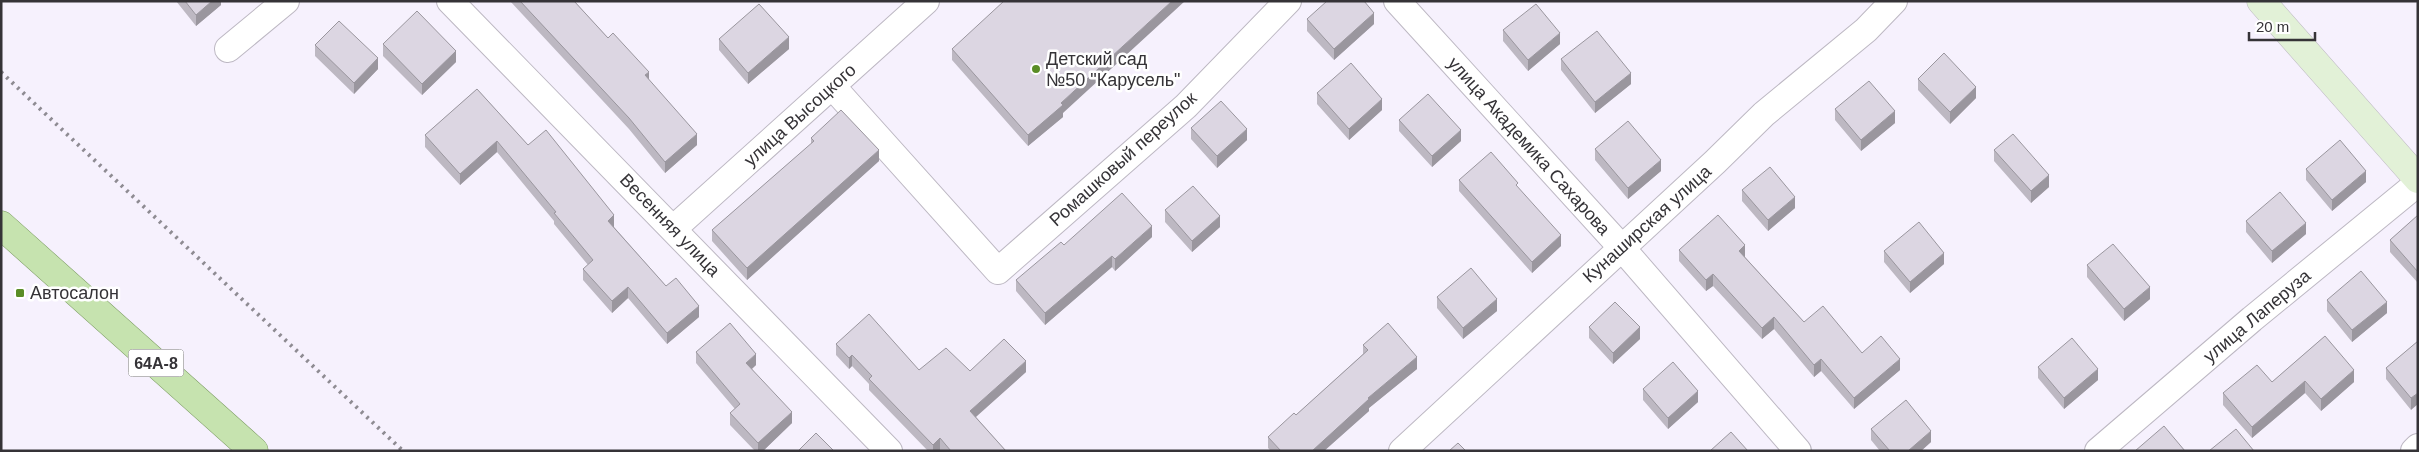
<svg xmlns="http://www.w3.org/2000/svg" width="2419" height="452" font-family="Arial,sans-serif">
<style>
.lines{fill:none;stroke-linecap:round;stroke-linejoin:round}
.street-casing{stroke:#bdb8c3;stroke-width:28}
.secondary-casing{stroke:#bdb8c3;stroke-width:29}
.primary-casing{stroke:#7b9a62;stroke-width:29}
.street{stroke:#fff;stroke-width:26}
.secondary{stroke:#e2f1d7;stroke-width:28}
.primary{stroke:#c6e3af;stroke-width:28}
.rail{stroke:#8e8b92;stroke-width:4;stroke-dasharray:2.5 5;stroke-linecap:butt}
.wall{fill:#bdb8c2}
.shaded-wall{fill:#9a969e}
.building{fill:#dcd6e2;stroke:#9a969e}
.poi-dot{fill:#5a8d26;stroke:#fff;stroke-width:2}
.labels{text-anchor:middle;stroke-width:5;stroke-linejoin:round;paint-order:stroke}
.shield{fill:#fff;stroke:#727073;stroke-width:1}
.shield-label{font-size:16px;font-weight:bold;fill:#353337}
.poi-label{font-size:18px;fill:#353337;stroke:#fff;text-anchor:start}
.street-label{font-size:18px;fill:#353337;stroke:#fff}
</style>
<rect width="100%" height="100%" fill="#f6f1fd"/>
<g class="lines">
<defs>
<path id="street" d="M450,1L889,451
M1397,1L1621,247L1798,451
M228,49L286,1
M832,86L998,271L1186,106L1288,1
M673,229L926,1
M1402,451L1715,162L1764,114L1866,30L1894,1
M2098,451L2252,319L2418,183
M2414,451L2418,447"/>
<path id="secondary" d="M2261,1L2418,179"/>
<path id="primary" d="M1,225L254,451"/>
</defs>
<use href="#street" class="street-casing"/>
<use href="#secondary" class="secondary-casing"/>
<use href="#primary" class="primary-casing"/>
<use href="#street" class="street"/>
<use href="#secondary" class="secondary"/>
<use href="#primary" class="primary"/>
<path class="rail" d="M1,72L403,451"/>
</g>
<path class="wall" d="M176,1H221V5L196,26Z
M510,1H574L608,38L649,80L697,145L665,173L629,129Z
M1307,19L1374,24L1334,60L1307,31Z
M1503,30L1560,44L1528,71L1503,41Z
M719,39L789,49L748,84L719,50Z
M383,44L456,62L422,95L383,56Z
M315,45L378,69L354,94L315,56Z
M952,49L1063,113V117L1028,146L952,60Z
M1561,59L1631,84L1595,113L1561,70Z
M1918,79L1976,98L1950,124L1918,90Z
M477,89L528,145L614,227L666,286L699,317L667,344L628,298L612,313L583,280V269L588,265L554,224V221L497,152L460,185L425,147V135Z
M1317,93L1382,110L1349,140L1317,104Z
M1835,109L1895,123L1861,151L1835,120Z
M1399,120L1461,141L1432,167L1399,131Z
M1191,128L1247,140L1217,168L1191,139Z
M811,138L879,161L747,280L712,241V230L811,144Z
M1595,149L1661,171L1628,199L1595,160Z
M1994,150L2049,187L2031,203L1994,161Z
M2306,169L2366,182L2332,211L2306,180Z
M1459,180L1561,246L1532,273L1459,191Z
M1742,190L1795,208L1768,231L1742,201Z
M1165,210L1220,227L1192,252L1165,222Z
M2418,215V283L2390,252V240Z
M2246,221L2306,234L2272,263L2246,232Z
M1152,237L1115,271L1112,267L1045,325L1016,291V280L1064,245Z
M1679,250L1745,257L1804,322L1862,353L1900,370L1854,409L1821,371L1814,377L1774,329L1762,339L1713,286L1706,291L1679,261Z
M1884,251L1944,264L1910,293L1884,262Z
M2087,265L2150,299L2124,321L2087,277Z
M1437,297L1497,311L1463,339L1437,308Z
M2327,300L2387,313L2352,342L2327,311Z
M1589,327L1640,339L1613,364L1589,338Z
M2325,336L2354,382L2321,411L2305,393L2252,438L2223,405V393L2272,382Z
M2418,341L2411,410L2386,379V368Z
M836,344L919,370L1026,372L976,417L1006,451H941L940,450L939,451H928L869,390V384L852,366L849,369L836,355Z
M1363,345L1417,369L1369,408V411L1324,451H1271L1268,448V437L1296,415L1363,354Z
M696,352L756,365L752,369L792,423L763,451H755L730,425V413L735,409L696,363Z
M2038,367L2098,380L2064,409L2038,378Z
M1643,389L1698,402L1668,429L1643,400Z
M1871,429L1931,442L1921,451H1880L1871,440Z"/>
<path class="shaded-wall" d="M212,1H221V5L196,26V15Z
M1172,1H1185L1063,113V117L1028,146V135L1061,103Z
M1374,13V24L1334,60V49Z
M1560,33V44L1528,71V60Z
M789,37V49L748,84V73Z
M456,51V62L422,95V84Z
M378,58V69L354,94V83Z
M649,72V83L645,75Z
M1631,73V84L1595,113V102Z
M1976,87V98L1950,124V112Z
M1382,99V110L1349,140V129Z
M1895,111V123L1861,151V140Z
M1247,129V140L1217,168V156Z
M1461,130V141L1432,167V156Z
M697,134V145L665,173V162Z
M497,141V152L460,185V174Z
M879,150V161L747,280V268Z
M1661,160V171L1628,199V188Z
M2366,171V182L2332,211V200Z
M2049,175V187L2031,203V191Z
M1795,197V208L1768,231V220Z
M614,215V227L608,232V221Z
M1220,216V227L1192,252V241Z
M2306,223V234L2272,263V251Z
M1152,226V237L1115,271V259Z
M1561,235V246L1532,273V262Z
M1745,245V257L1739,262V251Z
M1944,253V264L1910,293V282Z
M1112,256V267L1045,325V313Z
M1713,274V286L1706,291V280Z
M628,287V298L612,313V301Z
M2150,287V299L2124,321V309Z
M1497,299V311L1463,339V328Z
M2387,302V313L2352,342V330Z
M699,306V317L667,344V333Z
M1774,317V329L1762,339V328Z
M1640,327V339L1613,364V353Z
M756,354V365L746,374V363Z
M852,355V366L849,369V358Z
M1417,357V369L1369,408V411L1324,451H1312L1368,398Z
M1821,359V371L1814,377V365Z
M1900,359V370L1854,409V398Z
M1026,361V372L970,422V411Z
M2098,369V380L2064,409V398Z
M2354,370V382L2321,411V399Z
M2305,381V393L2252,438V427Z
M1698,391V402L1668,429V418Z
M2418,393V404L2411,410V398Z
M792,412V423L763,451H758V443Z
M1931,431V442L1921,451H1908Z
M940,438V450L939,451H933V445Z"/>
<path class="building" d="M185,1H212L196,15Z
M520,1H574L608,38L613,33L649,72L645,75L697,134L665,162L629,118Z
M1004,1H1172L1061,103L1063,105L1028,135L952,49Z
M1327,1H1364L1374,13L1334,49L1307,19Z
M759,4L789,37L748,73L719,39Z
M1536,4L1560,33L1528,60L1503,30Z
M417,11L456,51L422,84L383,44Z
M339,21L378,58L354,83L315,45Z
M1597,31L1631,73L1595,102L1561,59Z
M1944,53L1976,87L1950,112L1918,79Z
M1351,63L1382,99L1349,129L1317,93Z
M1869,81L1895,111L1861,140L1835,109Z
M477,89L528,145L546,130L614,215L608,221L666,286L676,278L699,306L667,333L628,287L612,301L583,269L593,260L554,213L556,212L497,141L460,174L425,135Z
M1428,94L1461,130L1432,156L1399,120Z
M1221,101L1247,129L1217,156L1191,128Z
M841,110L879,150L747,268L712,230L814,141L811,138Z
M1628,121L1661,160L1628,188L1595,149Z
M2013,134L2049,175L2031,191L1994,150Z
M2340,140L2366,171L2332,200L2306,169Z
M1491,152L1518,183L1516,185L1561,235L1532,262L1459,180Z
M1770,167L1795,197L1768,220L1742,190Z
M1193,186L1220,216L1192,241L1165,210Z
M2280,192L2306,223L2272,251L2246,221Z
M1122,193L1152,226L1115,259L1112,256L1045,313L1016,280L1061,242L1064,245Z
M1718,215L1745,245L1739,251L1804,322L1823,306L1862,353L1881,336L1900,359L1854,398L1821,359L1814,365L1774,317L1762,328L1713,274L1706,280L1679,250Z
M2418,215V272L2390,240Z
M1919,222L1944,253L1910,282L1884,251Z
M2113,244L2150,287L2124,309L2087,265Z
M1471,268L1497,299L1463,328L1437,297Z
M2361,271L2387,302L2352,330L2327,300Z
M1615,302L1640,327L1613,353L1589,327Z
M869,314L919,370L946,348L970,371L1004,339L1026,361L970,411L1006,451H951L940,438L933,445L869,379L872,376L852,355L849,358L836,344Z
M730,323L756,354L746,363L792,412L758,443L730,413L740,404L696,352Z
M1388,323L1417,357L1368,398L1369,399L1312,451H1281L1268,437L1294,413L1296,415L1368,350L1363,345Z
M2325,336L2354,370L2321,399L2305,381L2252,427L2223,393L2257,365L2272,382Z
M2072,338L2098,369L2064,398L2038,367Z
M2418,341V393L2411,398L2386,368Z
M1673,362L1698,391L1668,418L1643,389Z
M1906,400L1931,431L1908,451H1890L1871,429Z
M2164,426L2185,451H2135Z
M2236,429L2254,451H2209Z
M1731,432L1748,451H1710Z
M816,433L834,451H798Z
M1458,443L1466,451H1449Z"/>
<g class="poi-dot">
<circle cx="1036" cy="69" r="5"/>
<rect x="15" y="288" width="10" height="10" rx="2.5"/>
</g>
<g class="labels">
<rect class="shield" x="128.5" y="349.5" width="55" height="27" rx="4"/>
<g class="shield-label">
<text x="156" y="369">64А-8</text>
</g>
<g class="poi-label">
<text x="1046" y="65">Детский сад<tspan x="1046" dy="21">№50 "Карусель"</tspan></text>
<text x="30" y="299">Автосалон</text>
</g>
<g class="street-label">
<text transform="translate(800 115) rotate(-42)" y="6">улица Высоцкого</text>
<text transform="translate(1529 146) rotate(48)" y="6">улица Академика Сахарова</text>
<text transform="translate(1123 159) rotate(-42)" y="6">Ромашковый переулок</text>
<text transform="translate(1647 224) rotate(-42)" y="6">Кунаширская улица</text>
<text transform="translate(670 225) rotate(46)" y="6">Весенняя улица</text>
<text transform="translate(2257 316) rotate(-40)" y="6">улица Лаперуза</text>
</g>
</g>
<rect width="2419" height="452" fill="none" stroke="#353337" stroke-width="5"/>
<path d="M2249 32v8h66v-8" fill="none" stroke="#353337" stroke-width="2.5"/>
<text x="2256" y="32" font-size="15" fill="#353337" stroke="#ffffff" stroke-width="4" paint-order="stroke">20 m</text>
</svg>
